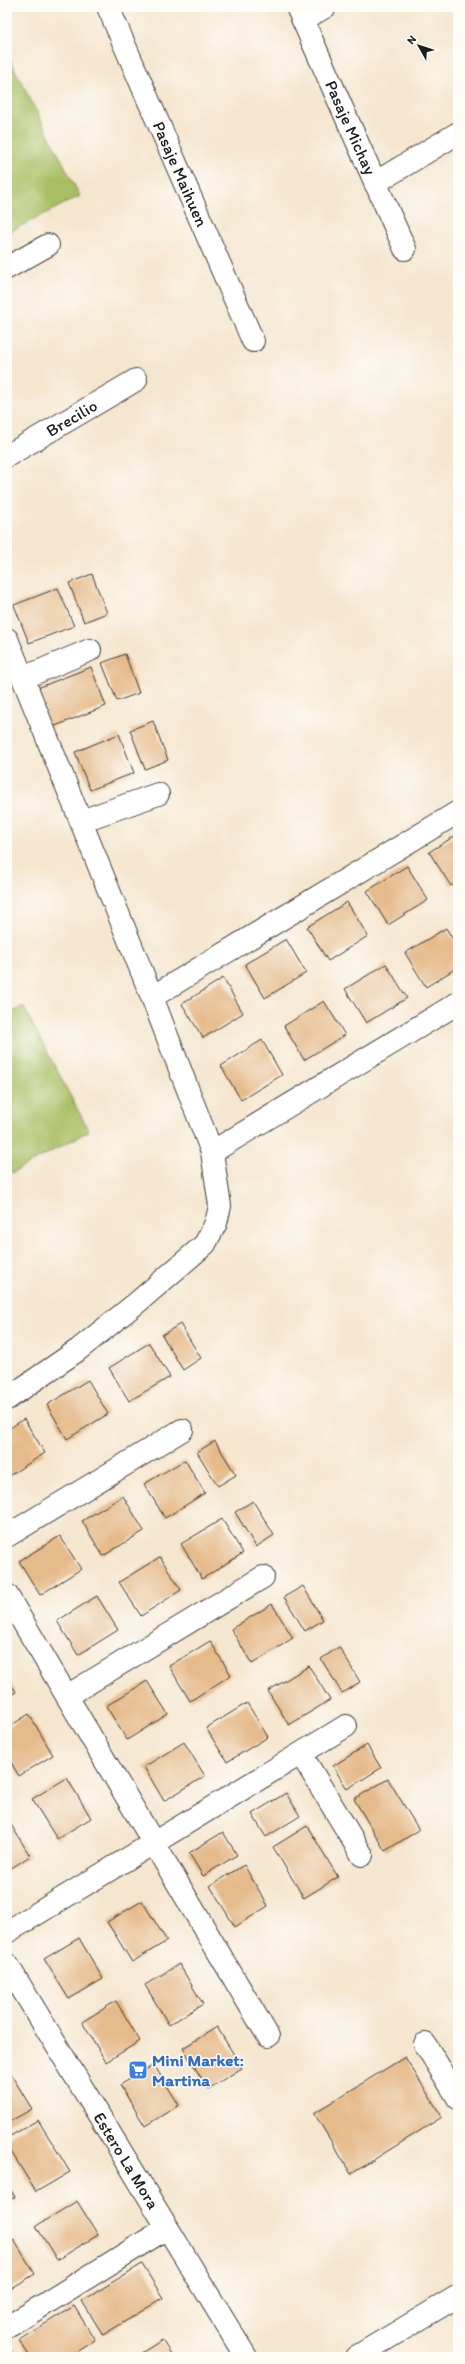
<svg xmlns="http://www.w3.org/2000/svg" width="465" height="2364" font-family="Itim,sans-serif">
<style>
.green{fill:#a8be62;stroke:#626d3f}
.building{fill:#e6bb8c}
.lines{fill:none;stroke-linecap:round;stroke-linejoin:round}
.street-casing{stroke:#3d3a37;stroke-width:24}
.street{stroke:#fff;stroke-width:22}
.labels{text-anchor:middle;stroke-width:3;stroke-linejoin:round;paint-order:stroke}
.street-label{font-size:17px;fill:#1c1c1c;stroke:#fdfcf7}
.shop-label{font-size:17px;font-weight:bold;fill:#366cbe;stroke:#fdfcf7;text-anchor:start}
</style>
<rect width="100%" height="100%" fill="#fdfcf7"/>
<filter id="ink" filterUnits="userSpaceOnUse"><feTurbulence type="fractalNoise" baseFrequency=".025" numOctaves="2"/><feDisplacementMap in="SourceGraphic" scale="8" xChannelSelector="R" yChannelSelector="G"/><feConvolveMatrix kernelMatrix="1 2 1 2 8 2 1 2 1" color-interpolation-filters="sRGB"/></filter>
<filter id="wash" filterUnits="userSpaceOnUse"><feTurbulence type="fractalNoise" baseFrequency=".012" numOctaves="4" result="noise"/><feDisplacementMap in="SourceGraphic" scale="16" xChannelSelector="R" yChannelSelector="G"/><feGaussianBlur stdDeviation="0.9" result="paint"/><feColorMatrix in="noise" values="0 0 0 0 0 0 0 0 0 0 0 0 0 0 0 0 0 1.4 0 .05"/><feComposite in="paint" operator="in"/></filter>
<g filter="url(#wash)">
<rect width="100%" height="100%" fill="#f5e6cf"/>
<path class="green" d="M10,60L80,196L7,233V62Z
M23,1006L89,1131L12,1173L7,1164V1015Z"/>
<g id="blocks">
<path class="building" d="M92,574L107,613L84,622L69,583Z
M58,588L74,626L29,643L14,605Z
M125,654L139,693L117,701L102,663Z
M91,667L106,706L50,728L35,689Z
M153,721L168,760L145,769L130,730Z
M119,734L134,773L90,790L75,752Z
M458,834V881L451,886L429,852Z
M407,866L428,900L388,925L367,891Z
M347,902L368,936L328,961L307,927Z
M446,928L458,948V967L426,987L405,953Z
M286,939L306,973L265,998L245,964Z
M386,964L407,998L366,1023L345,989Z
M223,978L243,1013L203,1038L182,1004Z
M324,1001L345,1035L304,1060L284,1026Z
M262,1040L282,1075L241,1100L221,1066Z
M180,1324L201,1358L183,1370L162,1335Z
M149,1343L170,1377L129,1401L109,1368Z
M88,1380L108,1414L67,1439L47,1405Z
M24,1419L45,1453L7,1477V1430Z
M215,1441L236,1475L218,1486L197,1452Z
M185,1460L205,1493L165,1518L144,1484Z
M123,1496L144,1531L103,1556L82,1521Z
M253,1501L274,1535L256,1547L235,1512Z
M222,1519L243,1553L202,1579L181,1544Z
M60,1536L81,1569L40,1595L19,1561Z
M160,1557L181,1590L141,1616L119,1582Z
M303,1586L323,1620L305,1631L284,1597Z
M97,1596L118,1630L78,1655L57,1621Z
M272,1604L293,1638L252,1664L231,1629Z
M210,1641L231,1675L190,1701L169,1666Z
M339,1647L360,1682L342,1693L321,1659Z
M309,1666L330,1700L289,1725L268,1691Z
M7,1678L16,1692L7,1697Z
M147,1681L168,1714L127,1740L106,1706Z
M247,1703L268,1737L227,1762L206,1728Z
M29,1714L53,1755L19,1776L7,1756V1728Z
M184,1742L205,1776L164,1801L144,1767Z
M367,1745L381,1768L347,1789L333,1766Z
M67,1778L91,1818L57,1839L32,1799Z
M388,1779L419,1830L385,1851L354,1799Z
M286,1793L300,1816L266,1837L252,1814Z
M7,1818L30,1856L7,1871Z
M307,1826L338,1877L304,1898L273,1847Z
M223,1832L237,1855L203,1876L189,1853Z
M244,1865L268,1906L235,1927L210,1886Z
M142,1901L167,1941L132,1962L107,1922Z
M79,1938L103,1979L69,1999L44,1959Z
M179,1964L203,2004L169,2025L145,1985Z
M116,2001L140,2041L106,2062L82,2022Z
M217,2027L242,2068L208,2089L183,2048Z
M405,2057L442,2117L351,2174L314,2113Z
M154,2065L179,2105L145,2126L120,2085Z
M7,2068L32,2109L7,2123Z
M38,2120L70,2172L36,2192L7,2145V2138Z
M7,2184L15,2197L7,2201Z
M77,2201L98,2235L57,2260L36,2226Z
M14,2240L35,2274L7,2291V2245Z
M142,2264L163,2298L103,2335L82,2301Z
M74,2306L95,2340L68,2357H30L19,2340Z
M162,2340L173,2357H135Z
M8,2346L15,2357H7Z"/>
</g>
</g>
<g filter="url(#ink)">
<use href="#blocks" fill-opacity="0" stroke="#3d3a37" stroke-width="1"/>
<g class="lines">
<defs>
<g id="street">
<path id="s1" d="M108,7L253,341"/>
<path id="s2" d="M297,7L405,249"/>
<path d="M303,20L325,7"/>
<path d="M375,183L458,133"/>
<path d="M7,268L48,245"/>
<path id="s3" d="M7,456L136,380"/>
<path d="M7,639L152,997L212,1152L220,1206L216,1223L205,1244L139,1301L78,1350L7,1399"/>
<path d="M23,678L90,650"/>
<path d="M81,821L158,794"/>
<path d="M152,997L458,812"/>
<path d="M212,1152L458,1003"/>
<path d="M7,1536L182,1430"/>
<path d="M7,1595L268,2036"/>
<path d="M67,1696L263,1577"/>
<path d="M301,1754L362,1855"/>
<path d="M7,1932L346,1726"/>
<path id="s4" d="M7,1964L246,2357"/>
<path d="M425,2044L458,2098"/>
<path d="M11,2325L167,2228"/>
<path d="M356,2357L458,2296"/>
</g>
</defs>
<use href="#street" class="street-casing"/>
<use href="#street" class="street"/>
</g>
</g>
<defs>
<symbol id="supermarket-square" viewBox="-11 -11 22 22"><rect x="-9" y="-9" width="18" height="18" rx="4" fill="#3f7fe0" stroke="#fdfcf7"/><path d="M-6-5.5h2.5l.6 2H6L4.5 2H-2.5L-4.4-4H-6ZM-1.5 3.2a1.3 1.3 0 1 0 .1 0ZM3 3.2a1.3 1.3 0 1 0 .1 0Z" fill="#fff"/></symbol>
</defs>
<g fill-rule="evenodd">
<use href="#supermarket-square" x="127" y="2059" width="22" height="22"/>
</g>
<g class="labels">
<g class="street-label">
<text dy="6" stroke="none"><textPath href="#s2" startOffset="132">Pasaje Michay</textPath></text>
<text dy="6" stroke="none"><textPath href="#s1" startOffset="182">Pasaje Maihuen</textPath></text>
<text dy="6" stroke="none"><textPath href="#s3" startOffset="75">Brecilio</textPath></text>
<text dy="6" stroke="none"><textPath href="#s4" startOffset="230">Estero La Mora</textPath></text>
</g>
<g class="shop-label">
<text x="152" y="2066">Mini Market:<tspan x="152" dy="20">Martina</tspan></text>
</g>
</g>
<rect width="465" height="2364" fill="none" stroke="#fdfcf7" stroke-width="24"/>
<g transform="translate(419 46) rotate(309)" stroke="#fdfcf7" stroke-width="3" paint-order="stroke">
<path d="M0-3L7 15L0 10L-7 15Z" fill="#1c1c1c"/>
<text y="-6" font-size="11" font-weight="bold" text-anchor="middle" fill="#1c1c1c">N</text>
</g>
</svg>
